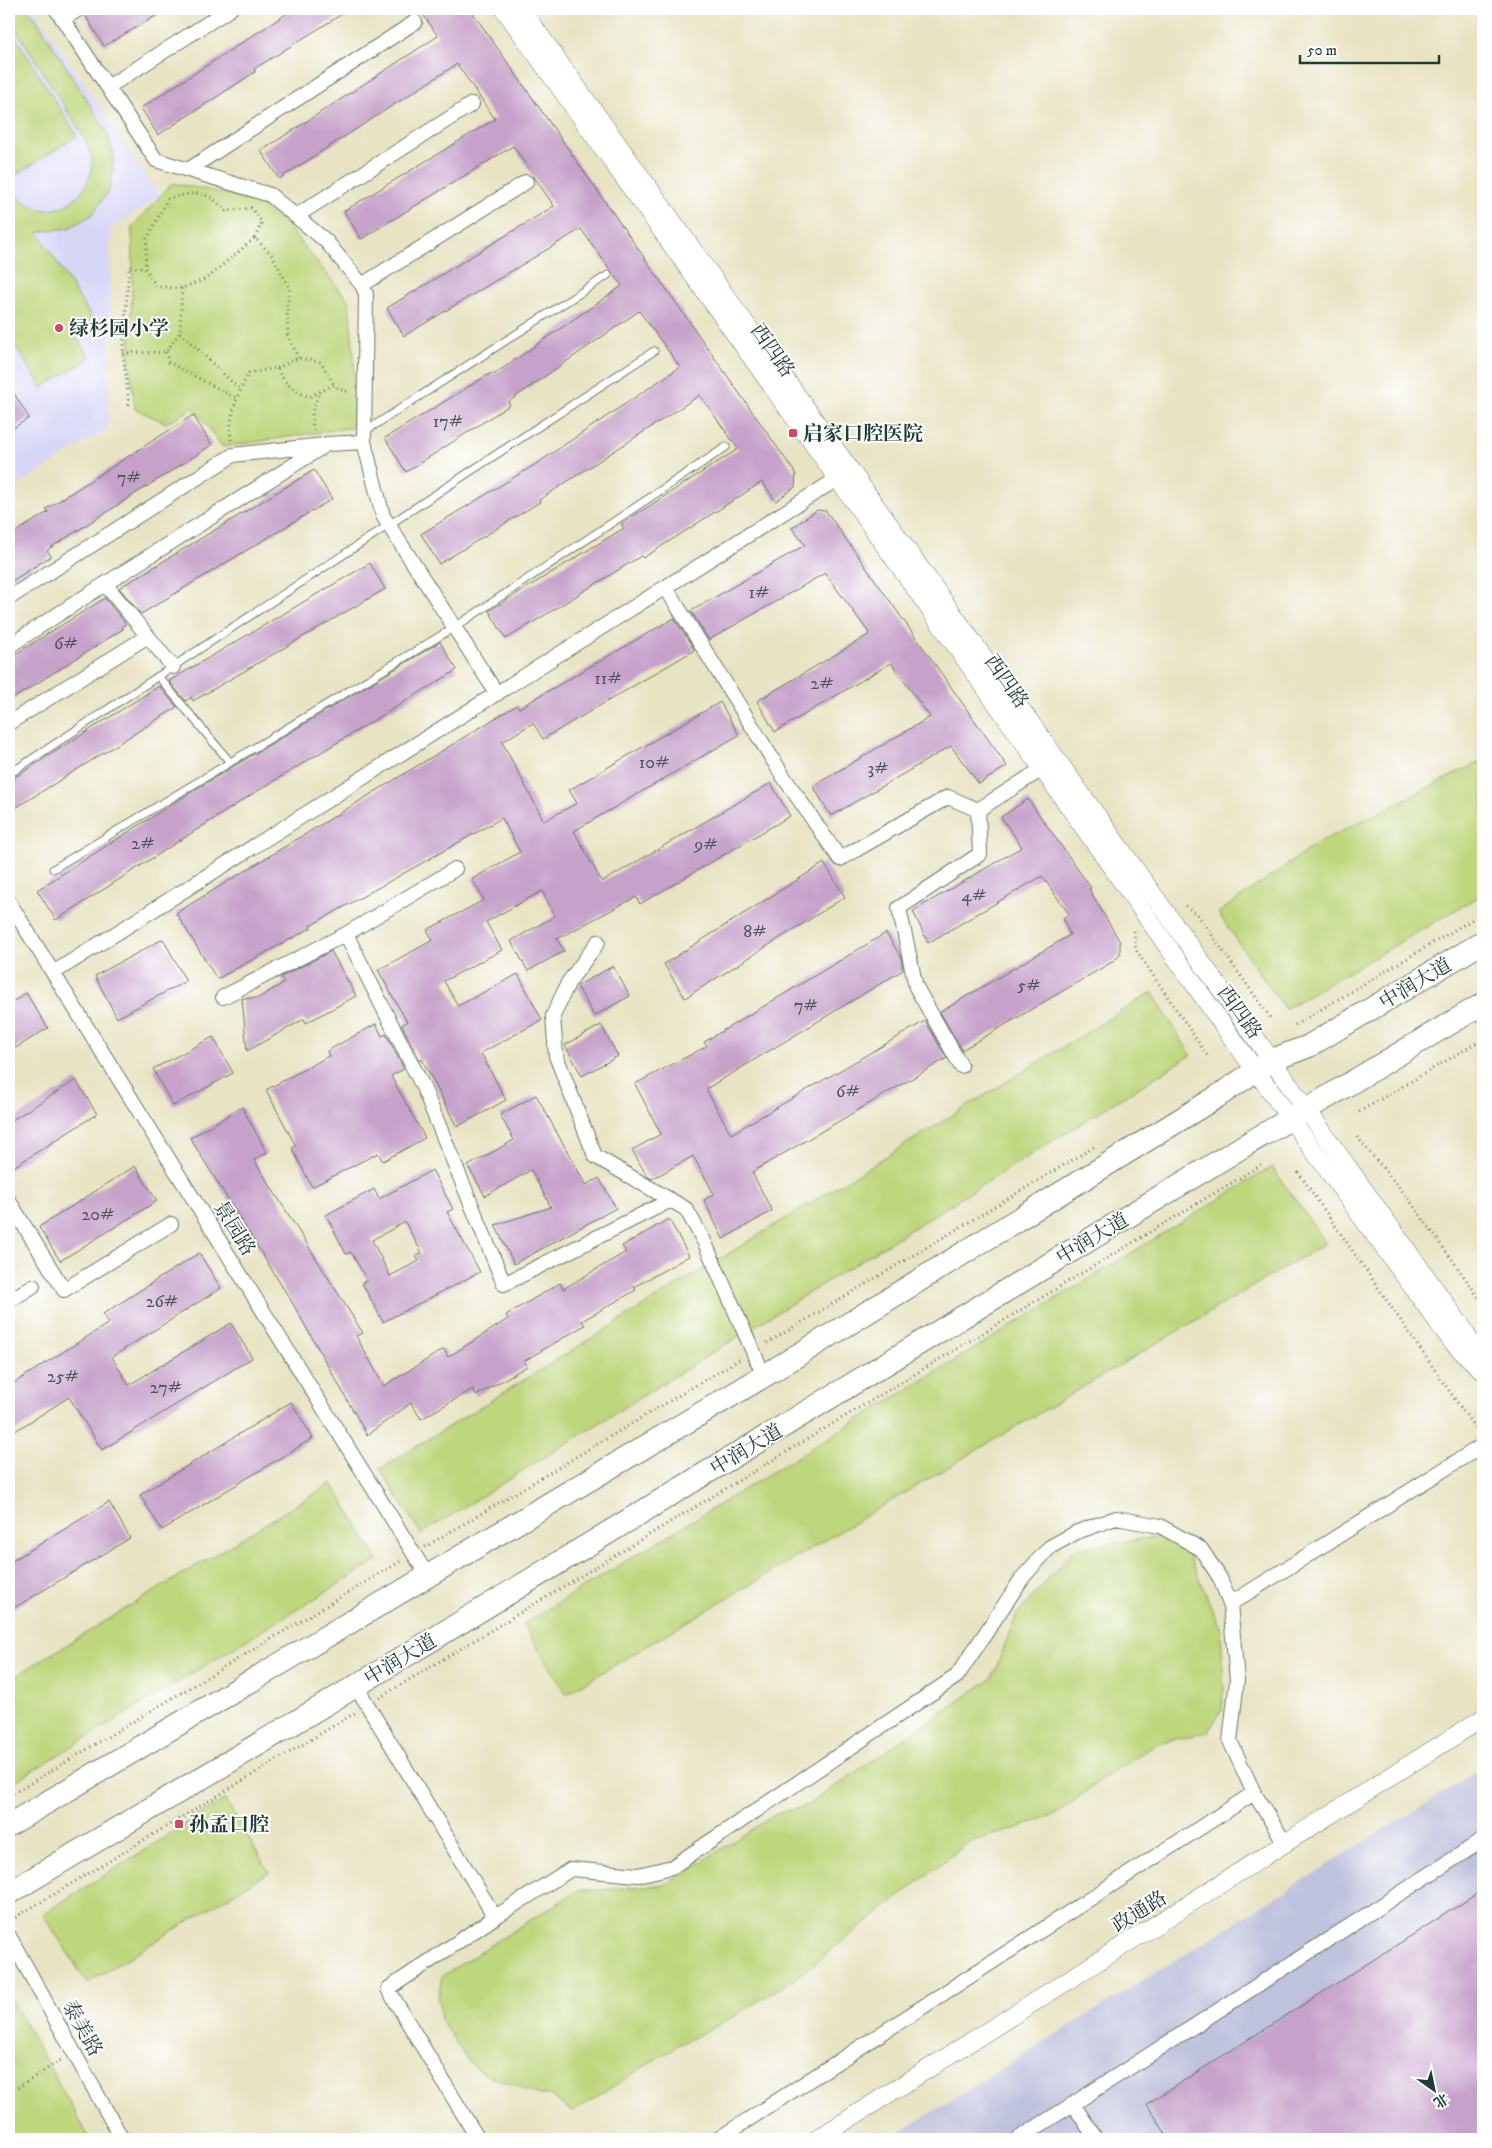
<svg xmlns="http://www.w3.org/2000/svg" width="1492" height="2148" font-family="'IM FELL DW Pica','Noto Serif SC',serif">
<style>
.built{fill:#d8d7f8}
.industrial{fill:#bfc2dd}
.green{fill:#bed67b;stroke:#6e8a58}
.building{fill:#c6a1ca;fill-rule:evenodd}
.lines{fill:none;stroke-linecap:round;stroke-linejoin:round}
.service-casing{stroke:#657766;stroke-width:9}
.minor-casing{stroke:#657766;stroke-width:16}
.tertiary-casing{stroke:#657766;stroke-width:19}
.primary-casing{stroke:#657766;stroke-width:24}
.path{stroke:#657766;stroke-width:3;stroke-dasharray:1 4;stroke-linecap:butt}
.service{stroke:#fff;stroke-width:7}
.minor{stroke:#fff;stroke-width:14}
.tertiary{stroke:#fff;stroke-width:18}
.primary{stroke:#fff;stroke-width:22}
.poi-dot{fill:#d1495b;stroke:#fff;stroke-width:2}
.labels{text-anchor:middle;stroke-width:4;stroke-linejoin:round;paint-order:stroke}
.number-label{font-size:18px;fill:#49565a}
.poi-label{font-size:20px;font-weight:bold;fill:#1f3d34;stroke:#fff;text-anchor:start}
.street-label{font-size:20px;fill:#1f3d34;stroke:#fff}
</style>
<rect width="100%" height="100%" fill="#fff"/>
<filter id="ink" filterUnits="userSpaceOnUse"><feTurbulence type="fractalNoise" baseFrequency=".02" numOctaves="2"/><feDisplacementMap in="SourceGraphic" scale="10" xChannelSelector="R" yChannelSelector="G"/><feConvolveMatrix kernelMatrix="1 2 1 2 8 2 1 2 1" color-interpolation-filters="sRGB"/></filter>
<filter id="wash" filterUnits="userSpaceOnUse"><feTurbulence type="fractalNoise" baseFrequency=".0096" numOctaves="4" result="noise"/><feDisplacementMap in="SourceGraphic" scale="20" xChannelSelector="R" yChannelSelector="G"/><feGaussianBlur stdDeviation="1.12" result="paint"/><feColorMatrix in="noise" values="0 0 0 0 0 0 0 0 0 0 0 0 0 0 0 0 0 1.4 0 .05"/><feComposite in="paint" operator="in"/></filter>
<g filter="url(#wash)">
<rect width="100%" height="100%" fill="#e8e3c2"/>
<path class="built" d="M9,9H34L160,196L111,228L108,428L9,491Z"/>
<path class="industrial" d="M1483,1768V2139H889Z"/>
<path class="green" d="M9,9H28L33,14L106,130L114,156L110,189L92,215L69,228L38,232L95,323L75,335L90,358L42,388L9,336V187C17,196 27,206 40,209C68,215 95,185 92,158C91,152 87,145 85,139L15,28L9,21Z
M15,36L77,136L9,179V40Z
M172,183L238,196L275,211L349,301L354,358V427L222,447L194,408L166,423L135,409L129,358L133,272L132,227Z
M1483,760V894L1285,1009L1218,913L1318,843Z
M1152,992L1191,1055L421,1534L380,1469Z
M1272,1167L1326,1243L566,1694L523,1624Z
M332,1483L378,1560L9,1785V1680Z
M1163,1536L1189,1555L1221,1630L1224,1690L1222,1710L1208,1732L1158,1743L1103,1778L1060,1812L1018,1828L969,1842L793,1980L731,2018L675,2047L573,2112L549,2095H540L483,2073L468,2061L441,2020L438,1998L442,1976L578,1890H602L667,1884L776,1814L808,1805L992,1678L1016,1616L1074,1549Z
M225,1799L269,1872L87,1983L43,1914Z
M9,1995L90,2139H9Z"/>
<g id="blocks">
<path class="building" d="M95,9H168L104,46L85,15Z
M294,9H350L254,69L255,72L158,135L141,108Z
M419,9H470L796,474L795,487L776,501L762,482L643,558L641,556L506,639L489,611L624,528L621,524L738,449L700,395L539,500L540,502L439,564L421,534L536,464L680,367L639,311L508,402L510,405L406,472L385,438L491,373L493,375L622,286L581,229L404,336L387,308L554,206L513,146L361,239L344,211L495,119L457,64L279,179L261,151L438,36Z
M9,385L29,418L9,431Z
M193,415L212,445L47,550L51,556L9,583V536L48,512L46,509Z
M314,470L332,499L141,614L119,588Z
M817,510L826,511L1007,766L979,784L951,746L831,816L813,786L930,717L891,663L775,732L757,701L870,634L825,573L709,640L691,611L805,545L792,528Z
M370,563L385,589L193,701L191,697L186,701L169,681Z
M105,598L126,624L122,626L123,629L9,701V658Z
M674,618L694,649L693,651L543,739L533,723L502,742L544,821L577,803L569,790L720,702L739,735L574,831L602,882L771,783L790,816L640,904L636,897L557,939L564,951L528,971L511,941L555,916L542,891L486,922L502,950L444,981L458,1006L518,974L542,1020L481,1053L506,1100L457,1127L422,1059L420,1061L402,1025L407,1022L378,970L433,940L427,930L484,900L472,879L520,852L502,818L310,926L311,928L217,979L176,913L517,705L519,708Z
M440,642L457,670L254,793L56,920L37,890L196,789Z
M159,686L177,707L9,812V781Z
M1028,799L1091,888L1089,889L1120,942V955L1112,962L962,1050L940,1012L1070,935L1063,918L1069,914L1042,876L928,943L913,911L1022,847L1001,817Z
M824,863L845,897L685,998L664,964Z
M886,933L901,957L903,970L706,1089L731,1134L925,1021L947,1058L752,1172L772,1211L723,1239L704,1200L714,1194L693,1156L652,1179L647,1176L632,1150L661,1134L635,1084L707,1046L704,1042Z
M163,939L186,981L117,1018L95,976Z
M331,951L356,996L306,1023L304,1019L247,1051L242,998H258L284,983L281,977Z
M613,966L630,996L594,1016L577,986Z
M26,993L48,1028L9,1052V1004Z
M376,1024L382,1036L386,1034L404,1069L391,1076L425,1138L383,1161L378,1153L312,1187L292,1148L296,1146L266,1090L329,1056L327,1051Z
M601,1025L618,1056L582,1076L565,1045Z
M213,1037L233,1073L173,1106L153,1069Z
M76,1080L97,1114L9,1170V1122Z
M536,1095L586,1185L599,1178L616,1208L514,1264L495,1225L551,1207L531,1170L485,1196L468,1166L514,1140L500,1115Z
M242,1107L267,1153L254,1160L363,1333L356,1336L384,1386L444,1349L448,1357L508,1319L506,1315L560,1283L563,1289L626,1252L622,1246L669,1219L689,1256L634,1287L636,1290L582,1321L585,1325L524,1361L527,1366L476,1396L473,1389L421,1419L411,1403L367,1435L293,1304L190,1138Z
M135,1166L157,1201L60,1261L39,1227Z
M432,1170L453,1209L447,1212L480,1272L383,1322L362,1283L367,1280L351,1252L346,1254L326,1215L374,1189L379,1199ZM405,1222L422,1253L416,1256L419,1261L390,1276L372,1240Z
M199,1253L221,1288L112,1357L129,1385L231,1323L252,1358L102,1450L69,1397L9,1435V1386L109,1323L103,1314Z
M291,1402L313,1438L162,1530L140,1495Z
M109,1502L130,1538L9,1611V1563Z
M1483,1890V2139H1169L1147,2104Z"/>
</g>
</g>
<g filter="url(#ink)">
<use href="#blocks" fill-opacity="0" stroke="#657766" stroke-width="1"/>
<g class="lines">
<defs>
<path id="service" d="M364,432L608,275
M158,676L230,762
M9,774L654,351
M53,869L455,627L726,447"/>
<path id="minor" d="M56,9L156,160L270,195L326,241L362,285L366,294L364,442L383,516L497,694
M63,19L79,9
M108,87L230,9
M188,170L415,22
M296,216L472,104
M362,285L526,182
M666,588L783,776L840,859L948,797L978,810
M9,598L233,455L324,445
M9,646L105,584
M173,667L105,584L327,444L364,442
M9,723L148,636
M9,902L427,1575
M346,934L423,1087L504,1284L671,1200
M598,942L568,983L553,1016L556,1056L595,1156L686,1209L704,1241L764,1376
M53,973L845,474
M223,997L346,934L455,869
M961,1066L916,987L899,908L980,854L978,810L1050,764
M9,1201L64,1290L171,1224
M9,1301L33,1286
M1230,1604L1483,1445
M356,1686L495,1917L388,1989L478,2139
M495,1917L571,1869L638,1875L672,1867L957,1676L1023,1577L1050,1547L1077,1532L1116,1518L1160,1526L1201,1549L1220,1578L1230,1604L1237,1680L1230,1741L1254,1793
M9,1936L122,2139
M718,2139L1254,1793L1285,1843
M1018,2139L1073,2104
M1096,2139L1073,2104L1483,1840"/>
<path id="tertiary" d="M504,9L838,479L1235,1042L1453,1343L1483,1371
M521,9L1464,1330L1480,1362
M817,2139L1483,1718"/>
<path id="primary" d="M9,1825L764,1376L1215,1098L1272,1060L1309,1046L1483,942
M9,1893L356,1686L1247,1144C1326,1099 1404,1050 1483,1004"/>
</defs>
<use href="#service" class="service-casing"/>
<use href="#minor" class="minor-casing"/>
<use href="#tertiary" class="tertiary-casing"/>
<use href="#primary" class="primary-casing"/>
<path class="path" d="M255,238L262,222L251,208L226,211C204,187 197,193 168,198L147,239L145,268L157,287L182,288L206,279L255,238L272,255L290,289L287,305L288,335L298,358
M180,332L240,390
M166,352L168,362L236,398
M123,353L166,352L180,332L182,288
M277,368L298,358L321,362L334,385
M129,405L123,353L129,267L145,268
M313,430L312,412L320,391
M231,440C228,416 238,393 249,373L277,368C284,384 293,390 309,397L334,385L341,390L351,392
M1185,906L1197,914L1272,1020
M1134,931L1136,950L1209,1058
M1295,1025L1483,913
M1359,1112L1483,1039
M1357,1137L1408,1198L1483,1303
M1298,1172L1477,1431
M767,1343L1094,1147
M425,1547L740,1359
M379,1698L1261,1165
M9,1796L401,1561
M11,1920L355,1713
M9,2093L61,2060"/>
<use href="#service" class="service"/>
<use href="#minor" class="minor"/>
<use href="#tertiary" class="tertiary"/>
<use href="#primary" class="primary"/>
</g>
</g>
<g class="poi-dot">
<circle cx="59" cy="328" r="5"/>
<rect x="788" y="428" width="10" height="10" rx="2.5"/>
<rect x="174" y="1819" width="10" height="10" rx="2.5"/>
</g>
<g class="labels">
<g class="number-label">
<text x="448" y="427">17#</text>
<text x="129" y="483">7#</text>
<text x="759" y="598">1#</text>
<text x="66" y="649">6#</text>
<text x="608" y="684">11#</text>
<text x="822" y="689">2#</text>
<text x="654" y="768">10#</text>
<text x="878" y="774">3#</text>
<text x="143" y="849">2#</text>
<text x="706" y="850">9#</text>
<text x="974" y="901">4#</text>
<text x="755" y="937">8#</text>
<text x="1029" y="991">5#</text>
<text x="806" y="1011">7#</text>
<text x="848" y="1097">6#</text>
<text x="98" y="1220">20#</text>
<text x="162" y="1307">26#</text>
<text x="63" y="1382">25#</text>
<text x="166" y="1393">27#</text>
</g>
<g class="poi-label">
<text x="69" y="335">绿杉园小学</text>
<text x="803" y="440">启家口腔医院</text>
<text x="189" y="1831">孙孟口腔</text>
</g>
<g class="street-label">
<text transform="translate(773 350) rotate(55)" y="7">西四路</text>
<text transform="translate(1007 681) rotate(55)" y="7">西四路</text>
<text transform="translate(1415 983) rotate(-31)" y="7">中润大道</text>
<text transform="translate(1240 1012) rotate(54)" y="7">西四路</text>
<text transform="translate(235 1228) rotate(58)" y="7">景园路</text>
<text transform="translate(1092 1238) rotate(-31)" y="7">中润大道</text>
<text transform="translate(746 1449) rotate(-31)" y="7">中润大道</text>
<text transform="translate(400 1659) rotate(-31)" y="7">中润大道</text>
<text transform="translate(1139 1911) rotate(-32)" y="7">政通路</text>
<text transform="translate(83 2028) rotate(61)" y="7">泰美路</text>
</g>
</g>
<rect width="1492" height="2148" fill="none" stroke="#fff" stroke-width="30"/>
<g transform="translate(1434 2090) rotate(147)" stroke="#ffffff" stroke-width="4" paint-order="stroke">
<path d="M0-4L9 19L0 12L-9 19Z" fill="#1f3d34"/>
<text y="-8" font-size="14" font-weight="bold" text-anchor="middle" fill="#1f3d34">北</text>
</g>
<path d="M1300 55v8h139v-8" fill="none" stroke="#1f3d34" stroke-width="2.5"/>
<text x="1307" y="55" font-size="15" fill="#1f3d34" stroke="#ffffff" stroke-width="4" paint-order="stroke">50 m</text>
</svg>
